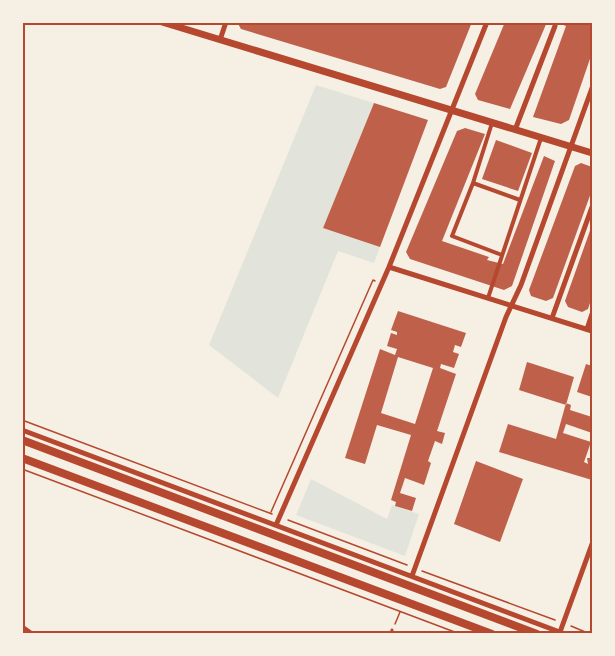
<svg xmlns="http://www.w3.org/2000/svg" width="615" height="656" font-family="Montserrat,sans-serif">
<style>
.green{fill:#e2e4dc}
.building{fill:#bf614a;fill-rule:evenodd}
.lines{fill:none;stroke-linecap:round;stroke-linejoin:round}
.path{stroke:#b5482f;stroke-width:1.5}
.service{stroke:#b5482f;stroke-width:3}
.pedestrian{stroke:#b5482f;stroke-width:4}
.minor{stroke:#b5482f;stroke-width:5}
.tertiary{stroke:#b5482f;stroke-width:7}
.primary{stroke:#b5482f;stroke-width:8}
.neatline{fill:none;stroke:#b5482f;stroke-width:2}
</style>
<rect width="100%" height="100%" fill="#f6efe4"/>
<path class="green" d="M316,85L374,103L323,228L380,247L374,263L338,251L278,398L209,345Z
M311,479L387,519L392,505L419,514L405,556L296,515Z"/>
<path class="building" d="M237,22H472L446,87L440,89L241,29Z
M505,22H547L510,109L478,100L475,94Z
M556,22H592V53L569,120L561,124L533,117L566,26Z
M374,103L428,120L380,247L323,228Z
M465,128L485,134L442,241L489,257L487,260L503,264L544,156L555,161L512,286L504,290L410,259L406,252L457,131Z
M496,140L532,153L518,191L482,179Z
M581,163L592,167V190L553,298L546,301L531,296L529,290L575,166Z
M592,225V297L588,309L582,312L568,307L565,301Z
M398,311L466,333L461,347L455,345L453,352L459,354L454,368L441,364L440,368L456,374L437,431L445,433L442,444L435,441L428,461L431,463L424,485L405,478L400,493L416,498L412,511L395,506L396,502L391,500L411,435L377,425L365,464L345,458L380,349L395,355L397,349L387,346L391,333L397,335V332L391,330ZM398,357L433,368L415,424L381,413Z
M527,362L574,377L566,405L519,390Z
M586,364L592,366V397L577,392Z
M566,403L571,405L570,410L592,417V433L566,424L563,433L591,442L584,462L588,464L587,458H592V480L499,452L508,424L556,439Z
M476,461L523,479L500,542L454,524Z"/>
<g class="lines">
<path class="path" d="M22,420L272,514
M22,469L460,634
M271,512L373,280L375,281
M288,520L407,565
M422,571L555,620
M592,590V595
M395,624L400,612
M571,626L590,634"/>
<path class="service" d="M391,634L392,630"/>
<path class="pedestrian" d="M473,183L492,123
M502,255L452,236L473,183L520,200
M488,298L541,138"/>
<path class="minor" d="M220,40L226,22
M515,130L555,26
M389,267L592,331
M552,318L592,207
M587,329L592,314
M22,430L565,634
M276,525L389,267L487,22
M412,576L506,317L521,285L592,88
M22,627L32,634
M560,632L592,544"/>
<path class="tertiary" d="M162,22L592,153"/>
<path class="primary" d="M22,440L537,634
M22,458L492,634"/>
</g>
<rect width="615" height="656" fill="none" stroke="#f6efe4" stroke-width="48"/>
<rect x="24" y="24" width="567" height="608" class="neatline"/>
</svg>
